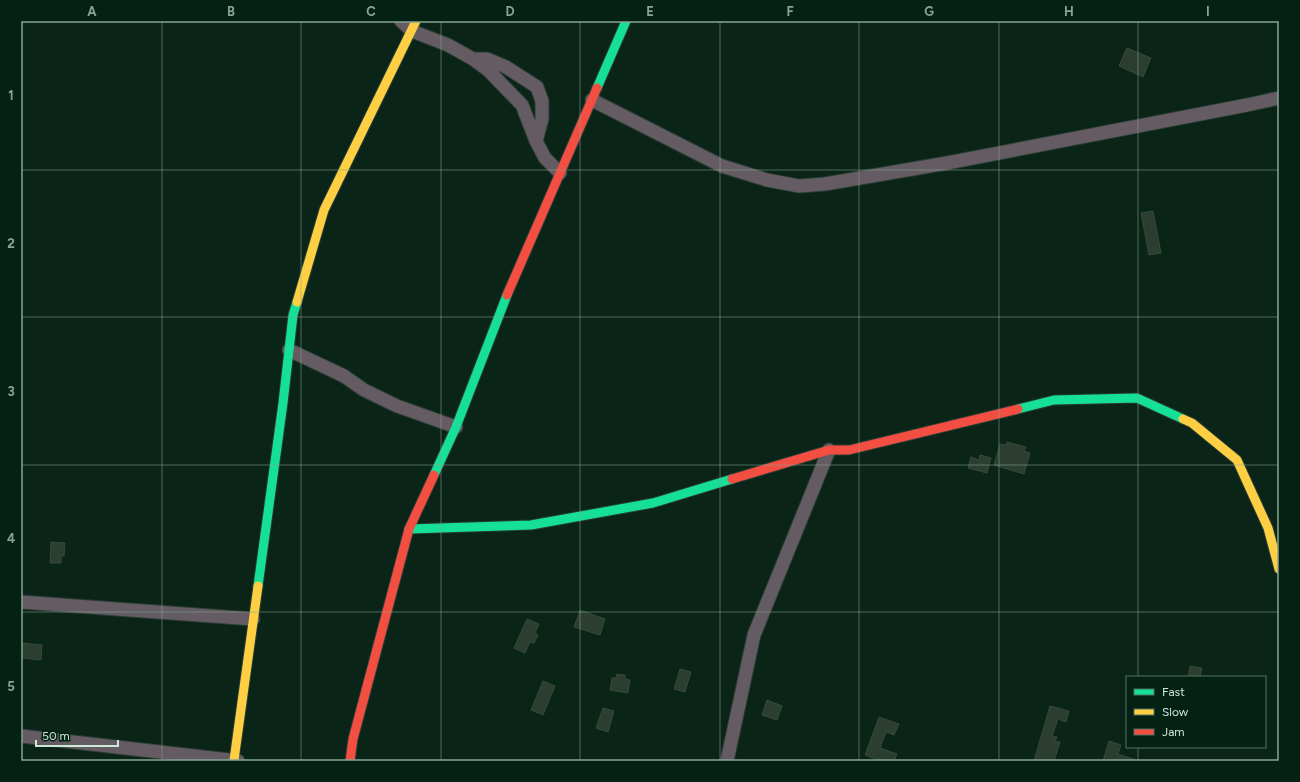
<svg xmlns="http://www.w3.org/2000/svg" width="1300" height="782" font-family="Figtree,sans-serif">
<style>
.building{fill:#2b3e30;stroke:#364a3b}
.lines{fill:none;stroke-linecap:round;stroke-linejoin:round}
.street-casing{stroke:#283d33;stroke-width:15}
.fast-casing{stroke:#283d33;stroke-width:11}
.slow-casing{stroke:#283d33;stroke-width:11}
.jam-casing{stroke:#283d33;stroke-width:11}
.street{stroke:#655b63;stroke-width:13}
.fast{stroke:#16e098;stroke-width:9}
.slow{stroke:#ffcf43;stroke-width:9}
.jam{stroke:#f24e42;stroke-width:9}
.grid{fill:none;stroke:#87a494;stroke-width:1;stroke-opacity:0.55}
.neatline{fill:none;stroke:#87a494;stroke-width:1.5}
.grid-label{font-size:13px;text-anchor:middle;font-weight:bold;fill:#87a494}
</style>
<rect width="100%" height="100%" fill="#0a2418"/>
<path class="building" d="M1127,48L1151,58L1143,77L1119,66Z
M1153,211L1161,253L1149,255L1141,213Z
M1007,442L1026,447L1024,451L1030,453L1024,474L994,465L1000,444L1006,445Z
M980,455L991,458L987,473L968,468L971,457L979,460Z
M51,542L65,543L64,556H61V563H50Z
M580,610L605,619L600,635L574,627Z
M527,619L539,624L535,633L538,635L534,643L530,642L525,653L514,648Z
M21,643L42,645L41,660L21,658Z
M1190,666L1202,668L1200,677H1188Z
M680,669L691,672L685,692L674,689Z
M617,674L625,675V679L630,680L628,693L610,690L612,678H616Z
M543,681L555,686L543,715L531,710Z
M767,700L782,706L777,720L762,715Z
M1050,706L1069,711L1066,722L1058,719L1052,736L1057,737L1055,741L1060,742L1054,761H1034Z
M603,708L614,711L608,732L596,728Z
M879,717L899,724L894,735L886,732L880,748L897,754L894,761H881L865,755Z
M1109,741L1121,745L1118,754L1136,760L1135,761H1103Z"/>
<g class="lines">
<defs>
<path id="street" d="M401,21L412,31L448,45L473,59L488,70L522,105L536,141L545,158L560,173
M474,59H487L506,67L537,87L542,101V119L536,141
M592,100L722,166L767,180L799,186L825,184L947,163L1247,105L1279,98
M289,350L344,376L364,390L397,406L456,427
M21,602L253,619
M21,736L238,761
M727,761L754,635L829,450"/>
<path id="fast" d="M597,88L626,21
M1018,409L1054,400L1137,398L1183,419
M434,475L456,427L507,295
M409,529L531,525L653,503L732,479
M258,586L283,403L293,315L297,302"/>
<path id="slow" d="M297,302L324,210L416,21
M1183,419L1192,423L1237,460L1268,528L1279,569
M234,760L258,586"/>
<path id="jam" d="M507,295L597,88
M732,479L829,450H849L1018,409
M350,761L353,739L409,529L434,475"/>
</defs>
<use href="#street" class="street-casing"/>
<use href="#fast" class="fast-casing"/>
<use href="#slow" class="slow-casing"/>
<use href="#jam" class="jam-casing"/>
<use href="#street" class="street"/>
<use href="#fast" class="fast"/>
<use href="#slow" class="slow"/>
<use href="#jam" class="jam"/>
</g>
<path class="grid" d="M162,21V761M301,21V761M441,21V761M580,21V761M720,21V761M859,21V761M999,21V761M1138,21V677M21,170H1279M21,317H1279M21,465H1279M21,612H1279M1138,747V761"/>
<rect width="1300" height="782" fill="none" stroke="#032213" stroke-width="44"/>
<rect x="1126" y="676" width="140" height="72" fill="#032213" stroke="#537261"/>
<rect x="1134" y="689" width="20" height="6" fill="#16e098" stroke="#537261"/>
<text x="1162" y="696" font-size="12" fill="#cbe9d7">Fast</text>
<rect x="1134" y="709" width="20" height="6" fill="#ffcf43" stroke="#537261"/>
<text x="1162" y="716" font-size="12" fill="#cbe9d7">Slow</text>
<rect x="1134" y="729" width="20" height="6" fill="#f24e42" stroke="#537261"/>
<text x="1162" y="736" font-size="12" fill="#cbe9d7">Jam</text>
<path d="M36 740v6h82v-6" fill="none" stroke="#cbe9d7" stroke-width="2"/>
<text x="42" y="740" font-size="12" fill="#cbe9d7" stroke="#032213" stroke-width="3" paint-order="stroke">50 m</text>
<rect x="22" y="22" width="1256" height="738" class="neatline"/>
<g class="grid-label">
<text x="92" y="16">A</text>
<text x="231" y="16">B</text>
<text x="371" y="16">C</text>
<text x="510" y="16">D</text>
<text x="650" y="16">E</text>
<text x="790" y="16">F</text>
<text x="929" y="16">G</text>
<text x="1069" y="16">H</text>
<text x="1208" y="16">I</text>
<text x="11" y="100">1</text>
<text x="11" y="248">2</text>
<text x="11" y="396">3</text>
<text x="11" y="543">4</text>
<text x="11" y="691">5</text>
</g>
</svg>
